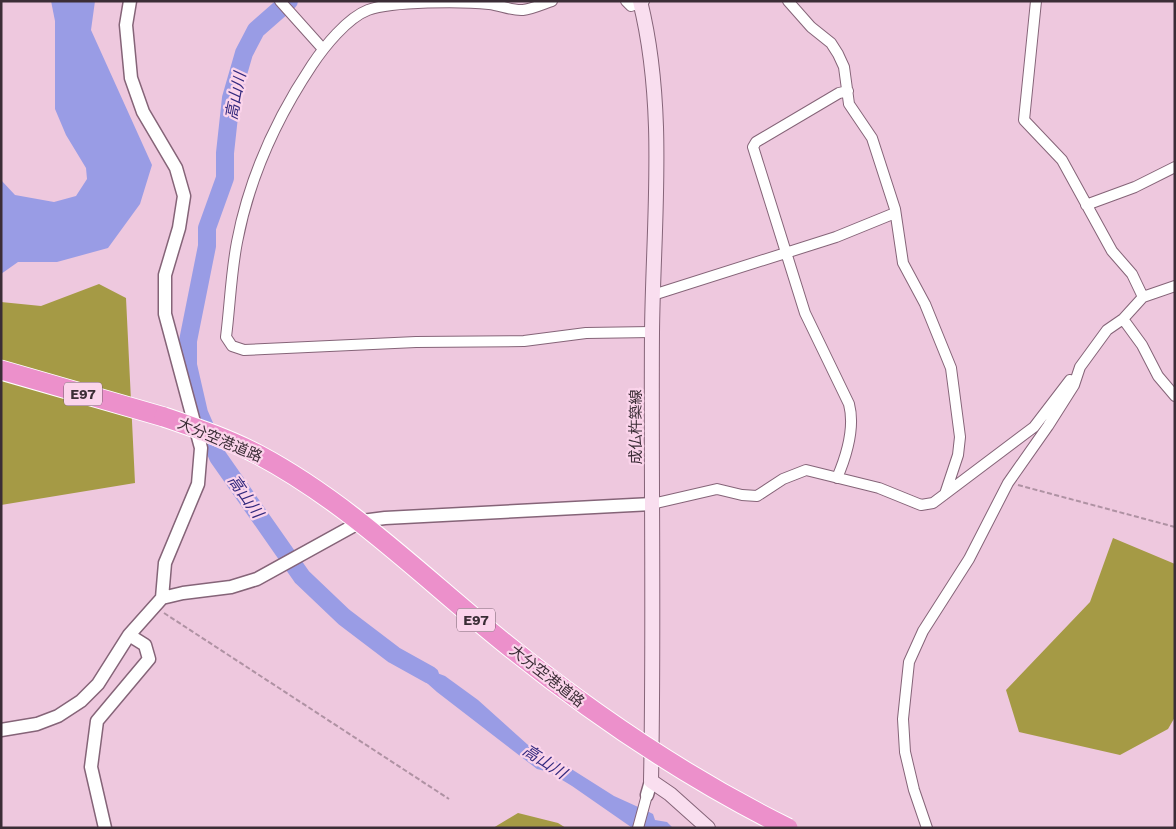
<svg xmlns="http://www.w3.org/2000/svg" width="1176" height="829" font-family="'Work Sans','Noto Sans JP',sans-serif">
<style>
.forest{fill:#a59a45}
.water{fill:#999ce5}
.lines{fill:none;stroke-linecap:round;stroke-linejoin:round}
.river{stroke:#999ce5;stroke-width:18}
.minor-casing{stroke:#856478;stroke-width:12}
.tertiary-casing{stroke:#856478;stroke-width:15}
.secondary-casing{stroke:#856478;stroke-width:16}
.motorway-casing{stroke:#fff;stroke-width:21}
.path{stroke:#af92a3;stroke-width:2;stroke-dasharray:5 2.5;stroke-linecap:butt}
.minor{stroke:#fff;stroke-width:10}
.tertiary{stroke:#fff;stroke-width:12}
.secondary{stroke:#f9deef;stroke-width:14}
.motorway{stroke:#ec90cb;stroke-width:19}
.motorway-bridge-casing{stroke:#fff;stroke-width:21;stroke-linecap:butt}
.motorway-bridge{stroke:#ec90cb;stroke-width:19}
.labels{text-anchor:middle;stroke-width:4.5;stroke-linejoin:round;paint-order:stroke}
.shield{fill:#fbd4eb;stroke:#755f6c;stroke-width:1}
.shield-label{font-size:14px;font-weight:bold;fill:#3b2d36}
.street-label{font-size:15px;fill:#3b2d36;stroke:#fbd4eb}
.water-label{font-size:16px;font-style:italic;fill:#33297e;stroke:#fbd4eb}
</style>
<rect width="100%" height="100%" fill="#eec8de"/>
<path class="forest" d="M99,284L126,298L135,483L1,505V302L41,306Z
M1113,538L1175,564V717L1168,729L1120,755L1019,732L1006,690L1090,602Z
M518,813L558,823L566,828H493Z"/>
<path class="water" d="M51,1H95L91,30L152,165L140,204L108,248L57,262H18L1,274V180L15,195L54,202L76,196L87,179L86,168L66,135L55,109V21Z
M400,659L445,676L478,700L537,753L565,765L614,796L647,811L653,814L655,820L667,822L673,828L631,827L572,786L549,772L537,769L437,692Z"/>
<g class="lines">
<path class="river" d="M289,1L256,30L244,53L231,98L225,153V178L207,228V246L188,341V365L199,413L218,457L302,577L344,617L394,655L430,675"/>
<defs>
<path id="minor" d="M280,1L323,49
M552,1C543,4 532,9 523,10C512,11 500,5 489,4C463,1 392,1 368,10C347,18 324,47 312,65C276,119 249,179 237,242C231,273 230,305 226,337L232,346L244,350L416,342L524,341L586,333L652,332
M626,1L631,6L644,1
M1036,1L1024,120L1062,160L1112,251L1132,274L1143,297
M1086,205L1135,187L1175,167
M653,295L836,237L895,213
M1123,319L1142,345L1158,376L1175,396
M837,478C846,457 855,427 849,404L805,313L753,147L756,142L839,93L848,91
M945,494L1034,427L1070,380
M652,504L717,489L742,495L757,496L783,479L806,470L879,488L921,505L933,503L945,494L958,455L960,437L951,368L925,304L903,263L895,209L872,138L849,104L844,67L838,54L831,43L811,27L788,1
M638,828L647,795
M927,828L914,790L905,752L903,719L909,662L923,631L969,559L1008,483L1048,426L1074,385L1080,367L1107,330L1123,319L1143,297L1175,286"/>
<path id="tertiary" d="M130,1L126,25L131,78L143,112L176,168L184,196L179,228L165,275V314L201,448L198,484L165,563L162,598
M1,730L37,724L58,716L81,701L98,684L129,635L162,598L183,593L231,587L257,579L362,521L385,518L652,504
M647,795L651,781
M105,828L91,767L97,721L149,659L145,645L129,635"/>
<path id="secondary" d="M640,1C667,109 653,224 652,333C651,482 654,632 651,781L670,794L708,828"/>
<path id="motorway" d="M1,370L164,417"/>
</defs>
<use href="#minor" class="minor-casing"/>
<use href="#tertiary" class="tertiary-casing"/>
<use href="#secondary" class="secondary-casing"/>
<use href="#motorway" class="motorway-casing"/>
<path class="path" d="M1018,485L1175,527
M164,613L449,799"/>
<use href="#minor" class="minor"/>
<use href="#tertiary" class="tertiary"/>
<use href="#secondary" class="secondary"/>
<use href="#motorway" class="motorway"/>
<defs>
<path id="motorway-bridge" d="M164,417C196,428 229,439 259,455C351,504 426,580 507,645C595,716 687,778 788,828"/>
</defs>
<use href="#motorway-bridge" class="motorway-bridge-casing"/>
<use href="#motorway-bridge" class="motorway-bridge"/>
</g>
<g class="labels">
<g class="shield">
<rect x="64" y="382.5" width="38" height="23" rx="4"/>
<rect x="457" y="608.5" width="38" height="23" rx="4"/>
</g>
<g class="shield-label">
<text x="83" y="399">E97</text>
<text x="476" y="625">E97</text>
</g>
<g class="street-label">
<text transform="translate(636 427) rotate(-90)" y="5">成仏杵築線</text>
<text transform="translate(220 440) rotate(23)" y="5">大分空港道路</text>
<text transform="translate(547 676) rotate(38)" y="5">大分空港道路</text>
</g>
<g class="water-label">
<text transform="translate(235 96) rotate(-79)" y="6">高山川</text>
<text transform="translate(246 496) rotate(55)" y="6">高山川</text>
<text transform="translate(545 761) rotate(33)" y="6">高山川</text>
</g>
</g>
<rect width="1176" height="829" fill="none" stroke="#3b2d36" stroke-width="5"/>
</svg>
